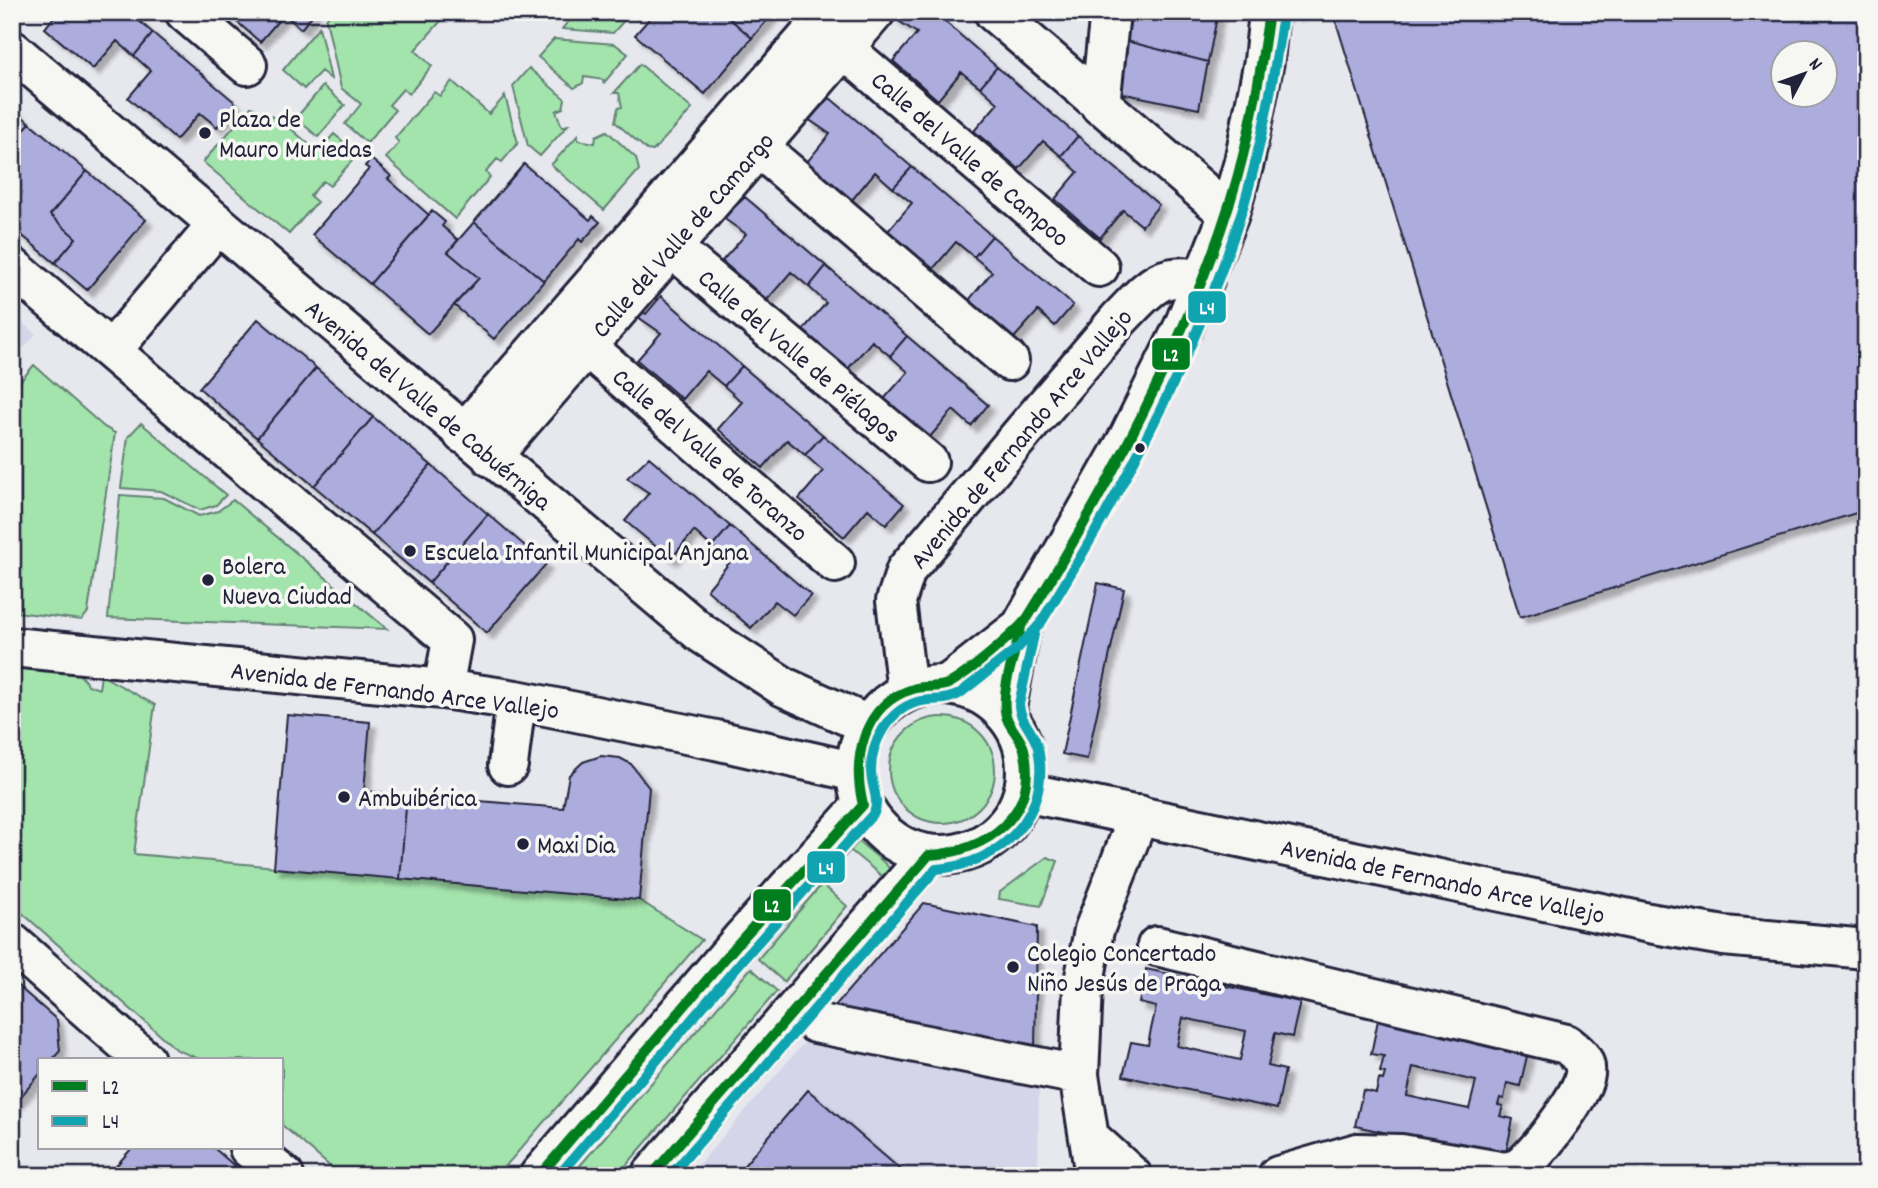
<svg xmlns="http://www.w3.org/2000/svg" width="1878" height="1188" font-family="Dekko,sans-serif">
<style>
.built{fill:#d5d5e9}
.green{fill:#a3e3ac;stroke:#628274;stroke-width:2}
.building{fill:#acacdd;stroke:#22223b;stroke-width:2;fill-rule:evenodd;filter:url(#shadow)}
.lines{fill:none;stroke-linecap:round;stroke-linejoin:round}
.minor-casing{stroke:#22223b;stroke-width:44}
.major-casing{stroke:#22223b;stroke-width:44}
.minor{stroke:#f6f6f2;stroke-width:38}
.major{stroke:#f6f6f2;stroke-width:38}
.bus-1-casing{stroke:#f6f6f2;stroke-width:16}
.bus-2-casing{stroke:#f6f6f2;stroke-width:16}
.bus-1{stroke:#007d1e;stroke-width:10}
.bus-2{stroke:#10a3b0;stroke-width:10}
.poi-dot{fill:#22223b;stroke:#f6f6f2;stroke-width:2.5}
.labels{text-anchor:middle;stroke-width:7;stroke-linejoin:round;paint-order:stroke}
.poi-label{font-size:26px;fill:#22223b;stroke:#f6f6f2;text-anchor:start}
.street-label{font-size:26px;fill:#22223b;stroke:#f6f6f2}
.line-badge{stroke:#f6f6f2;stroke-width:2.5}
.badge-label{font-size:19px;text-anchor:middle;font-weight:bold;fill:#fff}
</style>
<defs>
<filter id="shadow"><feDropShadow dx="6" dy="6" stdDeviation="2" flood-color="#0004"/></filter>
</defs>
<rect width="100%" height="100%" fill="#e7e7ee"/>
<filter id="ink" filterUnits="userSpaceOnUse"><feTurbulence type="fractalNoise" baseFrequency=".0143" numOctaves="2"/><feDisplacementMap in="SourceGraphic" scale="14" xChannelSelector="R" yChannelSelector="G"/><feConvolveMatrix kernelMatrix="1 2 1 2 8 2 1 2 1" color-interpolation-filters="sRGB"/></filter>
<g filter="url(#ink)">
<path class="built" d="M12,314L36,334L12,361Z
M808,1038L1039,1088L1038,1176H689Z"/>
<path class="green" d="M331,12H449L415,50L432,66L409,94L403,89L389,105L395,110L367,143L345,124L361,104L341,88L326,19Z
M576,12H624L628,16L613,33L562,29Z
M319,27L331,79L321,71L304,89L283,70Z
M554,39L615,44L628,54L603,84L604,80L584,77L583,83L574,88L538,57Z
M640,64L692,109L653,151L647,150L615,122L618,108L622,107L619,93H614Z
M529,68L565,99L563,108L556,111L562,127L568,125L540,156L528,146L513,86Z
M452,81L489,114L505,96L518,143L502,162L497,159L486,172L490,177L455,219L386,158L399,143L395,138L434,92L440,96Z
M323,86L345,105L318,137L296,118Z
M251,107L282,121L318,152L334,134L358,154L330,186L323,181L310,196L317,202L289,234L203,162Z
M607,131L636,158L639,170L604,210L551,165L578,135V140L595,143L596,136Z
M34,365L104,427L115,433L88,612L82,620L16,612L12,609V391Z
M141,423L226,495L216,505L200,510L161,491L121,488L128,437Z
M120,495L164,498L199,516L218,511L233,500L387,629L108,618Z
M12,664L77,671L88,685L99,689L101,675L155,705L134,854L639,900L702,940L497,1176H341L282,1125V1060H202L177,1050L12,904Z
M889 770a53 53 0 1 1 106 0a53 53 0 1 1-106 0Z
M855,838C865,848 889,864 893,873L889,882L840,842Z
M1047,857L1058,861L1041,906L999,899L1000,892Z
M822,884L847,906L784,982L758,959Z
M751,968L777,991L617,1176H571Z"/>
<path class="building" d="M58,12H129L153,33L134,56L117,41L93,69L45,28Z
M226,12H315L301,29L284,14L260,42Z
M655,12H722L752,38L705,94L635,35Z
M722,12H774L752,38Z
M899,12H934L997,67L980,87L961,72L938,100L893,61L917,33L894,18Z
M1132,12H1218L1208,62L1126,41Z
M1333,12H1866V510L1520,617ZM1784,52H1826V94H1784Z
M1126,18L1131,19L1126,41L1208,62L1199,109L1116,92L1126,42L1122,40Z
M153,33L237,104L217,127L200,113L176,140L128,98L151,71L134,56Z
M997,67L1078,136L1061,156L1043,141L1019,169L974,131L998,103L980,87Z
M830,98L912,167L893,188L875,172L852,200L807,162L830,134L808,119Z
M12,108L30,123L12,143Z
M30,123L87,171L50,215L76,238L55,263L12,227V143Z
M1078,136L1159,205L1142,226L1123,210L1100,238L1055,199L1078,172L1061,156Z
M371,159L391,176L388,179L429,215L370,284L312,235L369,169L365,166Z
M524,164L590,220L593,216L600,222L582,242L579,239L544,281L474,222Z
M912,167L992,236L974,257L956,242L933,269L888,231L912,203L893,188Z
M87,171L146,220L87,290L55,263L76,238L50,215Z
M745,197L826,266L809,287L791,272L767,300L722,261L746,234L723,218Z
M432,211L445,222L442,226L458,240L448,252L479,278L428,334L370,284Z
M474,222L544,281L494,339L454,305L479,278L448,252Z
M992,236L1073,305L1055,326L1038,311L1014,338L969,300L992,272L974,257Z
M826,266L907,336L890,356L872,341L848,369L803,330L826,303L809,287Z
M661,296L742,366L724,386L706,371L682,399L637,360L661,333L638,317L643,312L646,314Z
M258,319L316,368L257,438L199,388Z
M907,336L988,405L971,426L953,410L929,438L884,399L908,372L890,356Z
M742,366L823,435L805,455L787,440L763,468L718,429L742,402L724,386Z
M316,368L373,417L314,486L257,438Z
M373,417L431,465L372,535L314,486Z
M823,435L904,504L886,525L868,509L844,537L799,499L823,471L805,455Z
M649,457L730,526L712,547L694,531L671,559L625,521L649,493L627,478Z
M431,465L488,514L429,583L372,535Z
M488,514L546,564L487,633L429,583Z
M730,526L811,595L793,615L775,601L751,628L707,590L730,562L712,547Z
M1098,583L1124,589L1087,759L1062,754Z
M287,715L370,722L364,791L407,795L400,879L274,868Z
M601,756L620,758L631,764L649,788L639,900L400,879L407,795L563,808L569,775L583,762Z
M924,903L1037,927L1035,1050L833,1008Z
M1146,969L1300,1002L1292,1037L1275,1033L1268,1066L1285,1070L1277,1109L1123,1076L1131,1042L1148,1045L1150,1034L1156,1007L1139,1003ZM1183,1018L1246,1031L1240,1060L1177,1046Z
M12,981L57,1020L60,1051L52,1060H40V1074L12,1107Z
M1378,1020L1528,1052L1520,1086L1507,1083L1504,1099L1500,1098L1498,1105L1503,1106L1500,1116L1513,1119L1505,1158L1355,1126L1363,1090L1376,1093L1379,1079L1383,1080L1385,1073L1380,1072L1384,1056L1371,1054ZM1413,1067L1476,1081L1469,1109L1407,1096Z
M808,1090L908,1176H749L741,1169Z
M132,1148H214L246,1176H107Z"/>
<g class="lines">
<defs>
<path id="minor" d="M185,12L247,65
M994,12L1229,214
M843,48L1099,267
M12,50L701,633L784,687L868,725
M1100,105L1110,12
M758,147L1009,361
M671,247L928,462
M12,267L452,640L443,689
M586,346L835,563
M112,350L218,224
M463,434L830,12
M491,457L875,12
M12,647L443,689L516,700L716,740L856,772
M947,685L1021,627L1128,439L1183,328L1229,214L1244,162L1264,61L1269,12
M907,691L896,601L906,570L1119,319C1148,290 1159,269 1204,280
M1005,713L1021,627
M508,765L516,700
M12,943L145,1060
M1157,946L1566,1044C1576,1052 1587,1059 1585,1074C1583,1094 1543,1145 1528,1160C1521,1168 1515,1170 1505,1172L1401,1154L1357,1153L1278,1176
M815,1023L1079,1075
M1090,1138L1132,1176
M249,1148L284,1176
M1095,1176L1079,1075L1083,987L1094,930L1139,815"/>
<path id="major" d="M856 770a85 85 0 1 1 170 0a85 85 0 1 1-170 0Z
M1024,792L1649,923L1724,936L1866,949
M539,1176L741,940L863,805
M651,1176L929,855"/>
</defs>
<use href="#minor" class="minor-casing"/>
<use href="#major" class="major-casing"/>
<use href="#minor" class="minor"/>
<use href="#major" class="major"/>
<defs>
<path id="bus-1" d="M539,1176L741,940L863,805C852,760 862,704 913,689C925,685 939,689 950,683C967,674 1017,632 1028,617C1109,487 1185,345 1231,199C1250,138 1260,75 1269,12
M651,1176L929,855C987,852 1040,814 1024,749C1020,735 1006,725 1005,711C1002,684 1016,653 1021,627"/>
<path id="bus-2" d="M558,1176L752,949L874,813C880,800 871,785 871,771C871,742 888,711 917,702C931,698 946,702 959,694L1019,647L1040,624C1119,497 1202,344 1245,201C1263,139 1274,77 1283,14
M670,1176L936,869C1000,865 1052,815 1038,748C1034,732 1019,720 1019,704L1035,630"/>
</defs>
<use href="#bus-1" class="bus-1-casing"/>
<use href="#bus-2" class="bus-2-casing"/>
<use href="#bus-1" class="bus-1"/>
<use href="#bus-2" class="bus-2"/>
</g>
</g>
<g class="poi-dot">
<circle cx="205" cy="133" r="7"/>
<circle cx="1140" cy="448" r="6"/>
<circle cx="410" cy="551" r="7"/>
<circle cx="208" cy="580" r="7"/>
<circle cx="344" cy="797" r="7"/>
<circle cx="523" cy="844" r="7"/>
<circle cx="1013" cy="967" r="7"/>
</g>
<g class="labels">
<g class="poi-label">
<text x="219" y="127">Plaza de<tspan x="219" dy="30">Mauro Muriedas</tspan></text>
<text x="424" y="560">Escuela Infantil Municipal Anjana</text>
<text x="222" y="574">Bolera<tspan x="222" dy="30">Nueva Ciudad</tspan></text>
<text x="358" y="806">Ambuibérica</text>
<text x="537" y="853">Maxi Dia</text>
<text x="1027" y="961">Colegio Concertado<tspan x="1027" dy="30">Niño Jesús de Praga</tspan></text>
</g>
<g class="street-label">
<text transform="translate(971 158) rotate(41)" y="9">Calle del Valle de Campoo</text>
<text transform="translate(682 234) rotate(-49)" y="9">Calle del Valle de Camargo</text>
<text transform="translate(800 355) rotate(40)" y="9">Calle del Valle de Piélagos</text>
<text transform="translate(429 404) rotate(40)" y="9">Avenida del Valle de Cabuérniga</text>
<text transform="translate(1020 438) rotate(-50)" y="9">Avenida de Fernando Arce Vallejo</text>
<text transform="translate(711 454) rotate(41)" y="9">Calle del Valle de Toranzo</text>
<text transform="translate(395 689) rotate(7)" y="9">Avenida de Fernando Arce Vallejo</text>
<text transform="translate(1443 880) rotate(12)" y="9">Avenida de Fernando Arce Vallejo</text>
</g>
</g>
<g class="line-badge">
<rect x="1187" y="290" width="40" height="34" rx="7" fill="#10a3b0"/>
<rect x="1151" y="337" width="40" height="34" rx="7" fill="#007d1e"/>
<rect x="806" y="850" width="40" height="34" rx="7" fill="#10a3b0"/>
<rect x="752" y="888" width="40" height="34" rx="7" fill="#007d1e"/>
</g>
<g class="badge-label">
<text x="1207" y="314">L4</text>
<text x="1171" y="361">L2</text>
<text x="826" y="874">L4</text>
<text x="772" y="912">L2</text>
</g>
<rect width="1878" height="1188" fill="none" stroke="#f6f6f2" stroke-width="42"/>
<rect x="21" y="21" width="1836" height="1146" fill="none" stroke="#22223b" stroke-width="2.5" filter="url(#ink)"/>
<rect x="38" y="1058" width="245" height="91" fill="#f6f6f2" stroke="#a1a1a9" stroke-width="2"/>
<rect x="52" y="1081" width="35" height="10" fill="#007d1e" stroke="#a1a1a9" stroke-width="2"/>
<text x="102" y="1094" font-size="21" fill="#22223b">L2</text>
<rect x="52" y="1116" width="35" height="10" fill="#10a3b0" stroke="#a1a1a9" stroke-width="2"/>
<text x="102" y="1128" font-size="21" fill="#22223b">L4</text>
<g transform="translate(1804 74) rotate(49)"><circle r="33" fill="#f6f6f2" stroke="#a1a1a9" stroke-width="2"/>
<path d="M0-5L12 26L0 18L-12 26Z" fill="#22223b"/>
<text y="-10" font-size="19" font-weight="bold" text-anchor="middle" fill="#22223b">N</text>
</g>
</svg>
